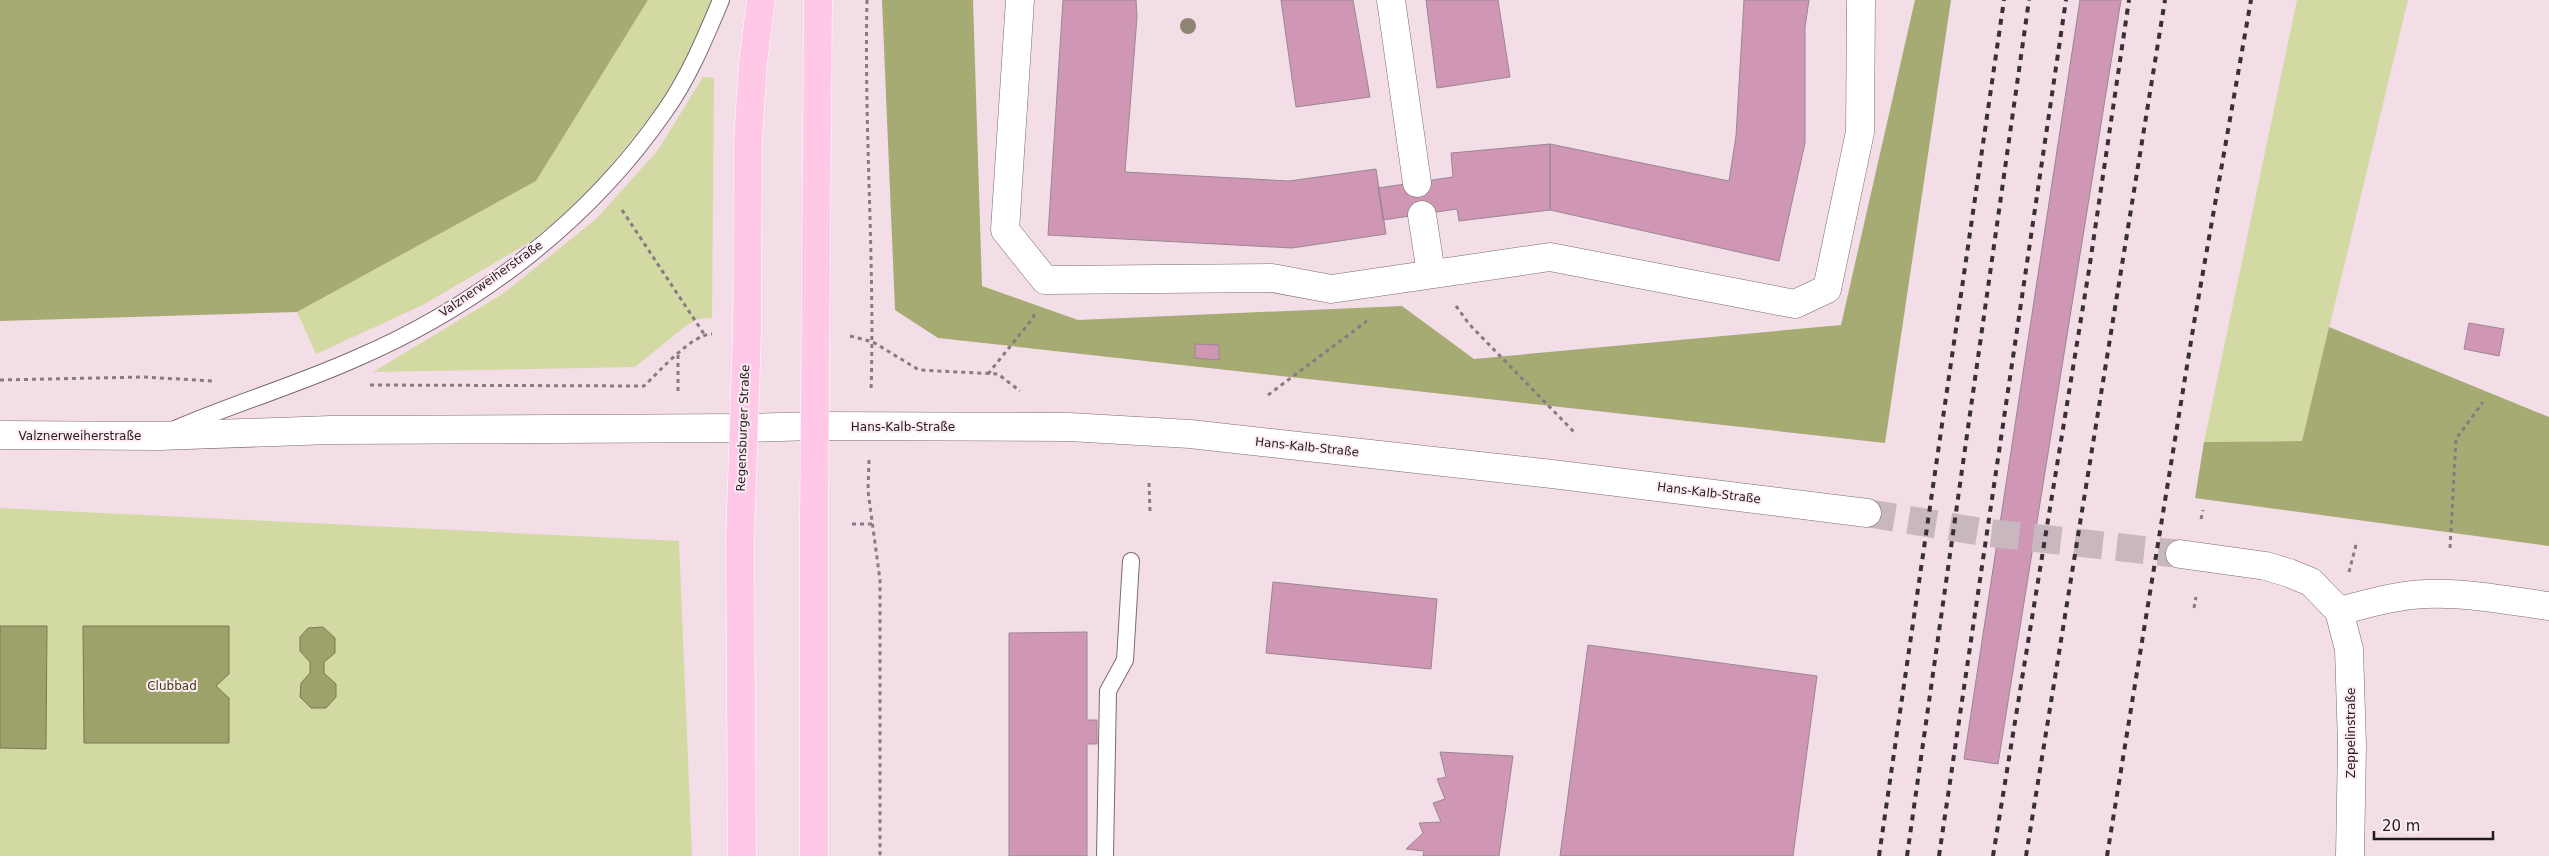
<svg xmlns="http://www.w3.org/2000/svg" width="2549" height="856" font-family="'DejaVu Sans',sans-serif">
<style>
.green{fill:#d3d9a3}
.forest{fill:#a5ab72}
.water{fill:#9da26a;stroke:#787a53}
.building{fill:#cf97b4;stroke:#9a8790}
.lines{fill:none;stroke-linecap:round;stroke-linejoin:round}
.secondary-tunnel{stroke:#c9b7c0;stroke-width:28;stroke-dasharray:28 14;stroke-linecap:butt}
.lane-casing{stroke:#7b6972;stroke-width:18}
.street-casing{stroke:#7b6972;stroke-width:29}
.secondary-casing{stroke:#7b6972;stroke-width:29}
.primary-casing{stroke:#fff;stroke-width:29}
.path{stroke:#887a81;stroke-width:3;stroke-dasharray:4 4;stroke-linecap:butt}
.lane{stroke:#fff;stroke-width:16}
.street{stroke:#fff;stroke-width:28}
.secondary{stroke:#fff;stroke-width:28}
.primary{stroke:#ffc8e6;stroke-width:28}
.rail{stroke:#393034;stroke-width:4;stroke-dasharray:6 6;stroke-linecap:butt}
.tree{fill:#8e8572}
.labels{text-anchor:middle;stroke-width:4;stroke-linejoin:round;paint-order:stroke}
.street-label{font-size:12px;fill:#221b1e;stroke:#feecf5}
.park-label{font-size:12px;fill:#3b3d11;stroke:#feecf5}
</style>
<rect width="100%" height="100%" fill="#f3dee8"/>
<path class="green" d="M648,0H715L690,58L659,107L588,193L565,214L530,242L423,305L316,354L297,312L536,181Z
M2297,0H2408L2302,441L2204,442Z
M703,77L714,78L712,318L698,319L687,325L635,367L373,372L504,293L596,219L658,150Z
M0,508L679,541L692,856H0Z"/>
<path class="forest" d="M0,0H648L536,181L297,312L0,321Z
M882,0H973L982,286L1078,320L1402,306L1474,359L1841,325L1915,0H1951L1885,443L938,338L895,310Z
M2329,327L2549,417V546L2195,498L2204,442L2302,441Z"/>
<path class="water" d="M0,626H47L46,749L0,748Z
M83,626H229V674L216,686L229,698V743H84Z
M323,627L335,638V653L324,662V673L336,684V697L326,708H311L300,697L301,683L310,673V662L300,651V637L308,628Z"/>
<path class="building" d="M1063,0H1136L1137,17L1125,172L1289,181L1376,169L1386,234L1292,248L1048,235Z
M1281,0H1353L1370,97L1296,107Z
M1426,0H1498L1510,77L1437,88Z
M1744,0H1809L1805,27V143L1779,261L1550,210V144L1729,181L1736,136Z
M2080,0H2121L1998,764L1964,759Z
M1550,144V210L1459,221L1457,209L1383,220L1378,188L1453,177L1451,153Z
M2469,323L2504,329L2499,356L2464,349Z
M1195,344L1219,345V360L1195,358Z
M1273,582L1437,599L1431,669L1266,653Z
M1087,632V720H1097V744H1087V856H1009V633Z
M1588,645L1817,676L1793,856H1560Z
M1440,752L1513,756L1499,856H1423L1424,851L1406,849L1423,833L1419,823L1441,822L1433,803L1445,799L1437,779L1446,777Z"/>
<g class="lines">
<path class="secondary-tunnel" d="M1867,513L1982,532L2180,554"/>
<defs>
<path id="lane" d="M175,429C235,403 297,385 357,358C478,306 590,220 665,111C689,77 705,38 721,0
M1105,856L1108,691L1125,660L1131,561"/>
<path id="street" d="M1020,0L1005,230L1045,280L1272,278L1331,289L1550,257L1795,304L1827,289L1860,132L1861,0
M1391,0L1417,183
M1422,215L1431,273
M0,435L159,436L331,430L743,428
M2339,611C2367,604 2396,595 2426,594C2466,592 2509,601 2549,606"/>
<path id="secondary" d="M743,428L815,426L1069,427L1190,434L1552,474L1867,513
M2180,554L2266,566L2289,573L2311,582L2339,611L2349,649L2352,745L2350,856"/>
<path id="primary" d="M742,856L740,539L747,333L748,141L753,63L761,0
M814,856V523L818,0"/>
</defs>
<use href="#lane" class="lane-casing"/>
<use href="#street" class="street-casing"/>
<use href="#secondary" class="secondary-casing"/>
<use href="#primary" class="primary-casing"/>
<path class="path" d="M867,0C864,131 875,261 871,392
M622,210L704,334
M1456,306L1469,324L1575,433
M850,336L873,342L919,370L998,374L1020,391
M678,355V391
M988,374L1033,318L1035,312
M0,380L143,377L214,381
M370,385L644,386C660,371 692,334 712,334
M1268,395L1367,321
M869,460L868,491L880,580V856
M1149,483L1150,511
M2201,519L2203,510
M852,524H872
M2450,548L2456,439L2483,402
M2349,572L2357,541
M2194,608L2196,597"/>
<use href="#lane" class="lane"/>
<use href="#street" class="street"/>
<use href="#secondary" class="secondary"/>
<use href="#primary" class="primary"/>
<path class="rail" d="M1879,856L2004,0
M1907,856L2029,0
M1939,856L2066,0
M1993,856L2089,270L2129,0
M2026,856L2165,0
M2107,856L2194,323L2251,0"/>
</g>
<circle class="tree" cx="1188" cy="26" r="8"/>
<g class="labels">
<g class="street-label">
<text transform="translate(491 279) rotate(-35)" y="4">Valznerweiherstraße</text>
<text x="903" y="431">Hans-Kalb-Straße</text>
<text transform="translate(743 428) rotate(-88)" y="4">Regensburger Straße</text>
<text x="80" y="440">Valznerweiherstraße</text>
<text transform="translate(1307 447) rotate(6)" y="4">Hans-Kalb-Straße</text>
<text transform="translate(1709 493) rotate(7)" y="4">Hans-Kalb-Straße</text>
<text transform="translate(2351 733) rotate(-90)" y="4">Zeppelinstraße</text>
</g>
<g class="park-label">
<text x="172" y="690">Clubbad</text>
</g>
</g>
<path d="M2374 831v8h119v-8" fill="none" stroke="#221b1e" stroke-width="2.5"/>
<text x="2382" y="831" font-size="15" fill="#221b1e" stroke="#feecf5" stroke-width="4" paint-order="stroke">20 m</text>
</svg>
